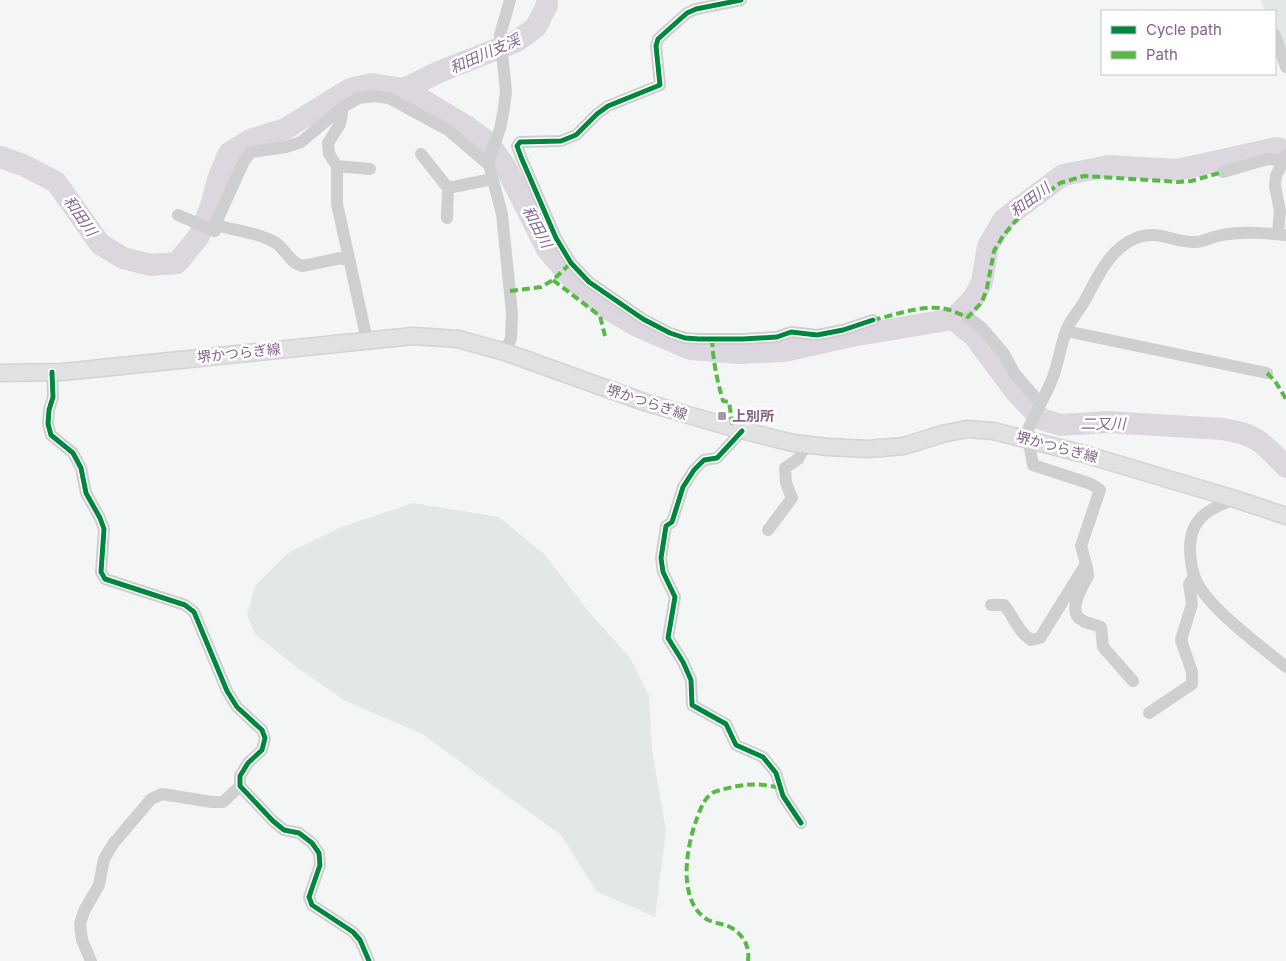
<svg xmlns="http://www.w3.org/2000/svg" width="1286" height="961" font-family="Inter,'Noto Sans JP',sans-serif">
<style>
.green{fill:#e1e8e7}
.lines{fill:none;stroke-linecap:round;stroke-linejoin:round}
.river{stroke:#dcd6df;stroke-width:22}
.major-casing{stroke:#d3d2d4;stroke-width:19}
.minor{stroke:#cfced0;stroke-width:12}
.major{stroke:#e2e1e2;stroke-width:16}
.quiet{stroke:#58b947;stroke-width:4;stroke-dasharray:8 4;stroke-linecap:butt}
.cycleway-casing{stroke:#fff;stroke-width:8}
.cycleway{stroke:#00873e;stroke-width:5}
.poi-dot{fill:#aa96ae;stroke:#fff;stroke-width:2}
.labels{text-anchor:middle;stroke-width:5;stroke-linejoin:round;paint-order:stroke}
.street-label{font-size:14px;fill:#826287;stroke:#fff}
.poi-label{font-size:14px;font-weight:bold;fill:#826287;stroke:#fff;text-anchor:start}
.water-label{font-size:15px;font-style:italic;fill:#856792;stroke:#fff}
</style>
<rect width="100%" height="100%" fill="#f4f6f5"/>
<path class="green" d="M1261,0H1286V58L1275,32V11H1265Z
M413,503L499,517L545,555L589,612L631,659L649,696L652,750L666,831L655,917L596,891L561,835L422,734L344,700L295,666L255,634L247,615L255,586L288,553L341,527Z"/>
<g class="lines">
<path class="river" d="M404,89L439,72L517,41L536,27L547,5V0
M0,157L23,165L56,182L100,244L123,258L151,265L177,263L199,236L211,206L218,179L229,153L250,140L285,129L350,89L372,84L404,89L469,128L488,142L505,166L547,249L576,283L606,308L639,327L690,349L739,353L784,351L852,336L953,319L973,299L982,282L988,246L1004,219L1063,175L1109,166L1177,170L1277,148L1286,151
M953,319L974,336L1015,391L1041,419L1061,425L1107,422L1222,429C1257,434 1263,443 1286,467"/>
<defs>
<path id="major" d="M0,373L63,372L413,336L458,339L505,352L644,402L733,428L793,443L828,447L868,449L904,446L942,434L967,429L993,431L1084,454L1235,499L1286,516"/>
</defs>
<use href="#major" class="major-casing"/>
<path class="minor" d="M741,0L696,9L687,13L658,39L656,46L660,85L608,106L597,114L576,135L561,141L520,142L517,146L521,157L556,238L571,263L589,282L643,319L670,333L685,338L699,339H743L777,337L791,332L817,335L843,330L873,320
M1275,35L1286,67
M421,154L448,188L447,218
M337,166L329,154L328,143L340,124L343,107
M1223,172L1268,159L1286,161
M448,188L492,179
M178,215L215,231V225L244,161L251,152L286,147L301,142L343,107L359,98L374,96L389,98L448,130L489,165
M215,225C235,230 259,233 276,243C286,250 290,263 302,266L341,258L350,261
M1278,234L1280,211L1275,186L1276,176L1286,155
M968,317L982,328L1004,354L1015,374L1040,403
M1066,331L1267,373
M367,340L337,204V166L370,169
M505,352L511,338L512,313L502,214L489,165L490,156L500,129L504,108L506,91L500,35L510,0
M52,372L53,397L49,410L48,424L51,435L73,453L81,468L86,493L100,518L104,529L101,572L105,579L185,605L194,612L227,691L237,707L262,730L265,738L262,750L248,763L240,776V786L273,821L284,830L299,833L312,843L319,853L320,865L309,897L312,905L353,932L360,940L369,961
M742,431L717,458L704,460L694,470L683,487L672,522L666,526L661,558L663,572L675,597L668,638L683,662L691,680L692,705L726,724L736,745L763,757L776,773L783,796L801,823
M1025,437C1032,418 1043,401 1051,382C1058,366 1060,348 1066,331C1070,320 1078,312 1084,302C1098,277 1108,250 1136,238C1157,229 1175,243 1196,242C1203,242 1210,237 1218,236C1240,231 1264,233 1286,235
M1235,499C1211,508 1192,516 1190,545C1190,554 1191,566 1194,575C1202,604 1262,647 1286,667
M768,530L792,498L786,483L785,468L798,459L806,445
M1087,567L1088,576C1083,586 1066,612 1082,620C1087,624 1095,624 1101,627L1103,647L1133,681
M991,605H1004C1014,617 1018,632 1031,640L1040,638L1086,564L1081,546L1100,490L1091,484L1033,465L1028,438
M1149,713L1192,684V672L1181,640L1192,604L1189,584L1194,576
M91,961L82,940L80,924L84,911L99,885L104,859L113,844L151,799L162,794L212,802H223L240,786"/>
<use href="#major" class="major"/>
<path class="quiet" d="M553,280L600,316L605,336
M510,291L541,287L553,280L571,263
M873,320C895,315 923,304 946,309C954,311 961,315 968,317L982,302L987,288L994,251L1003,236L1024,211L1060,183L1084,176L1178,182L1191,181L1223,172
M712,339C713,361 717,380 723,401L729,402L733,428
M1267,373L1275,381L1286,399
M748,961C750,946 743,934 730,927C723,924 715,923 708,920C677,902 686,849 696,821C700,810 705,794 717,791C744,784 753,782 781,788"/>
<defs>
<path id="cycleway" d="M741,0L696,9L687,13L658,39L656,46L660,85L608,106L597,114L576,135L561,141L520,142L517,146L521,157L556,238L571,263L589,282L643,319L670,333L685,338L699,339H743L777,337L791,332L817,335L843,330L873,320
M52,372L53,397L49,410L48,424L51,435L73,453L81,468L86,493L100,518L104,529L101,572L105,579L185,605L194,612L227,691L237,707L262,730L265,738L262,750L248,763L240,776V786L273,821L284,830L299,833L312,843L319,853L320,865L309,897L312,905L353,932L360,940L369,961
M742,431L717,458L704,460L694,470L683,487L672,522L666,526L661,558L663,572L675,597L668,638L683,662L691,680L692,705L726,724L736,745L763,757L776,773L783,796L801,823"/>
</defs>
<use href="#cycleway" class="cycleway-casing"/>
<use href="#cycleway" class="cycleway"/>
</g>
<rect class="poi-dot" x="717" y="411" width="10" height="10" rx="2.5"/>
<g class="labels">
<g class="street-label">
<text transform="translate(239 353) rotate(-6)" y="5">堺かつらぎ線</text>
<text transform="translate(647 402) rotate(18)" y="5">堺かつらぎ線</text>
<text transform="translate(1057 447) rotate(15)" y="5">堺かつらぎ線</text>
</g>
<g class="poi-label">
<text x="732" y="421">上別所</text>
</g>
<g class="water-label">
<text transform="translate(485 54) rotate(-24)" y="5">和田川支渓</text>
<text transform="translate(1030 200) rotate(-37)" y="5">和田川</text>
<text transform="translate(80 216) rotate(55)" y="5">和田川</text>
<text transform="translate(537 227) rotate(62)" y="5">和田川</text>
<text x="1103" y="429">二又川</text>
</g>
</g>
<rect x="1101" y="10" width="175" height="65" fill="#ffffff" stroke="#cdc0cf"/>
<rect x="1111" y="26" width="25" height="8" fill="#00873e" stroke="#cdc0cf"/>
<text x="1146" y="35" font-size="15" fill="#826287">Cycle path</text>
<rect x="1111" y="51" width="25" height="8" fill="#58b947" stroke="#cdc0cf"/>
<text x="1146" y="60" font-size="15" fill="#826287">Path</text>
</svg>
